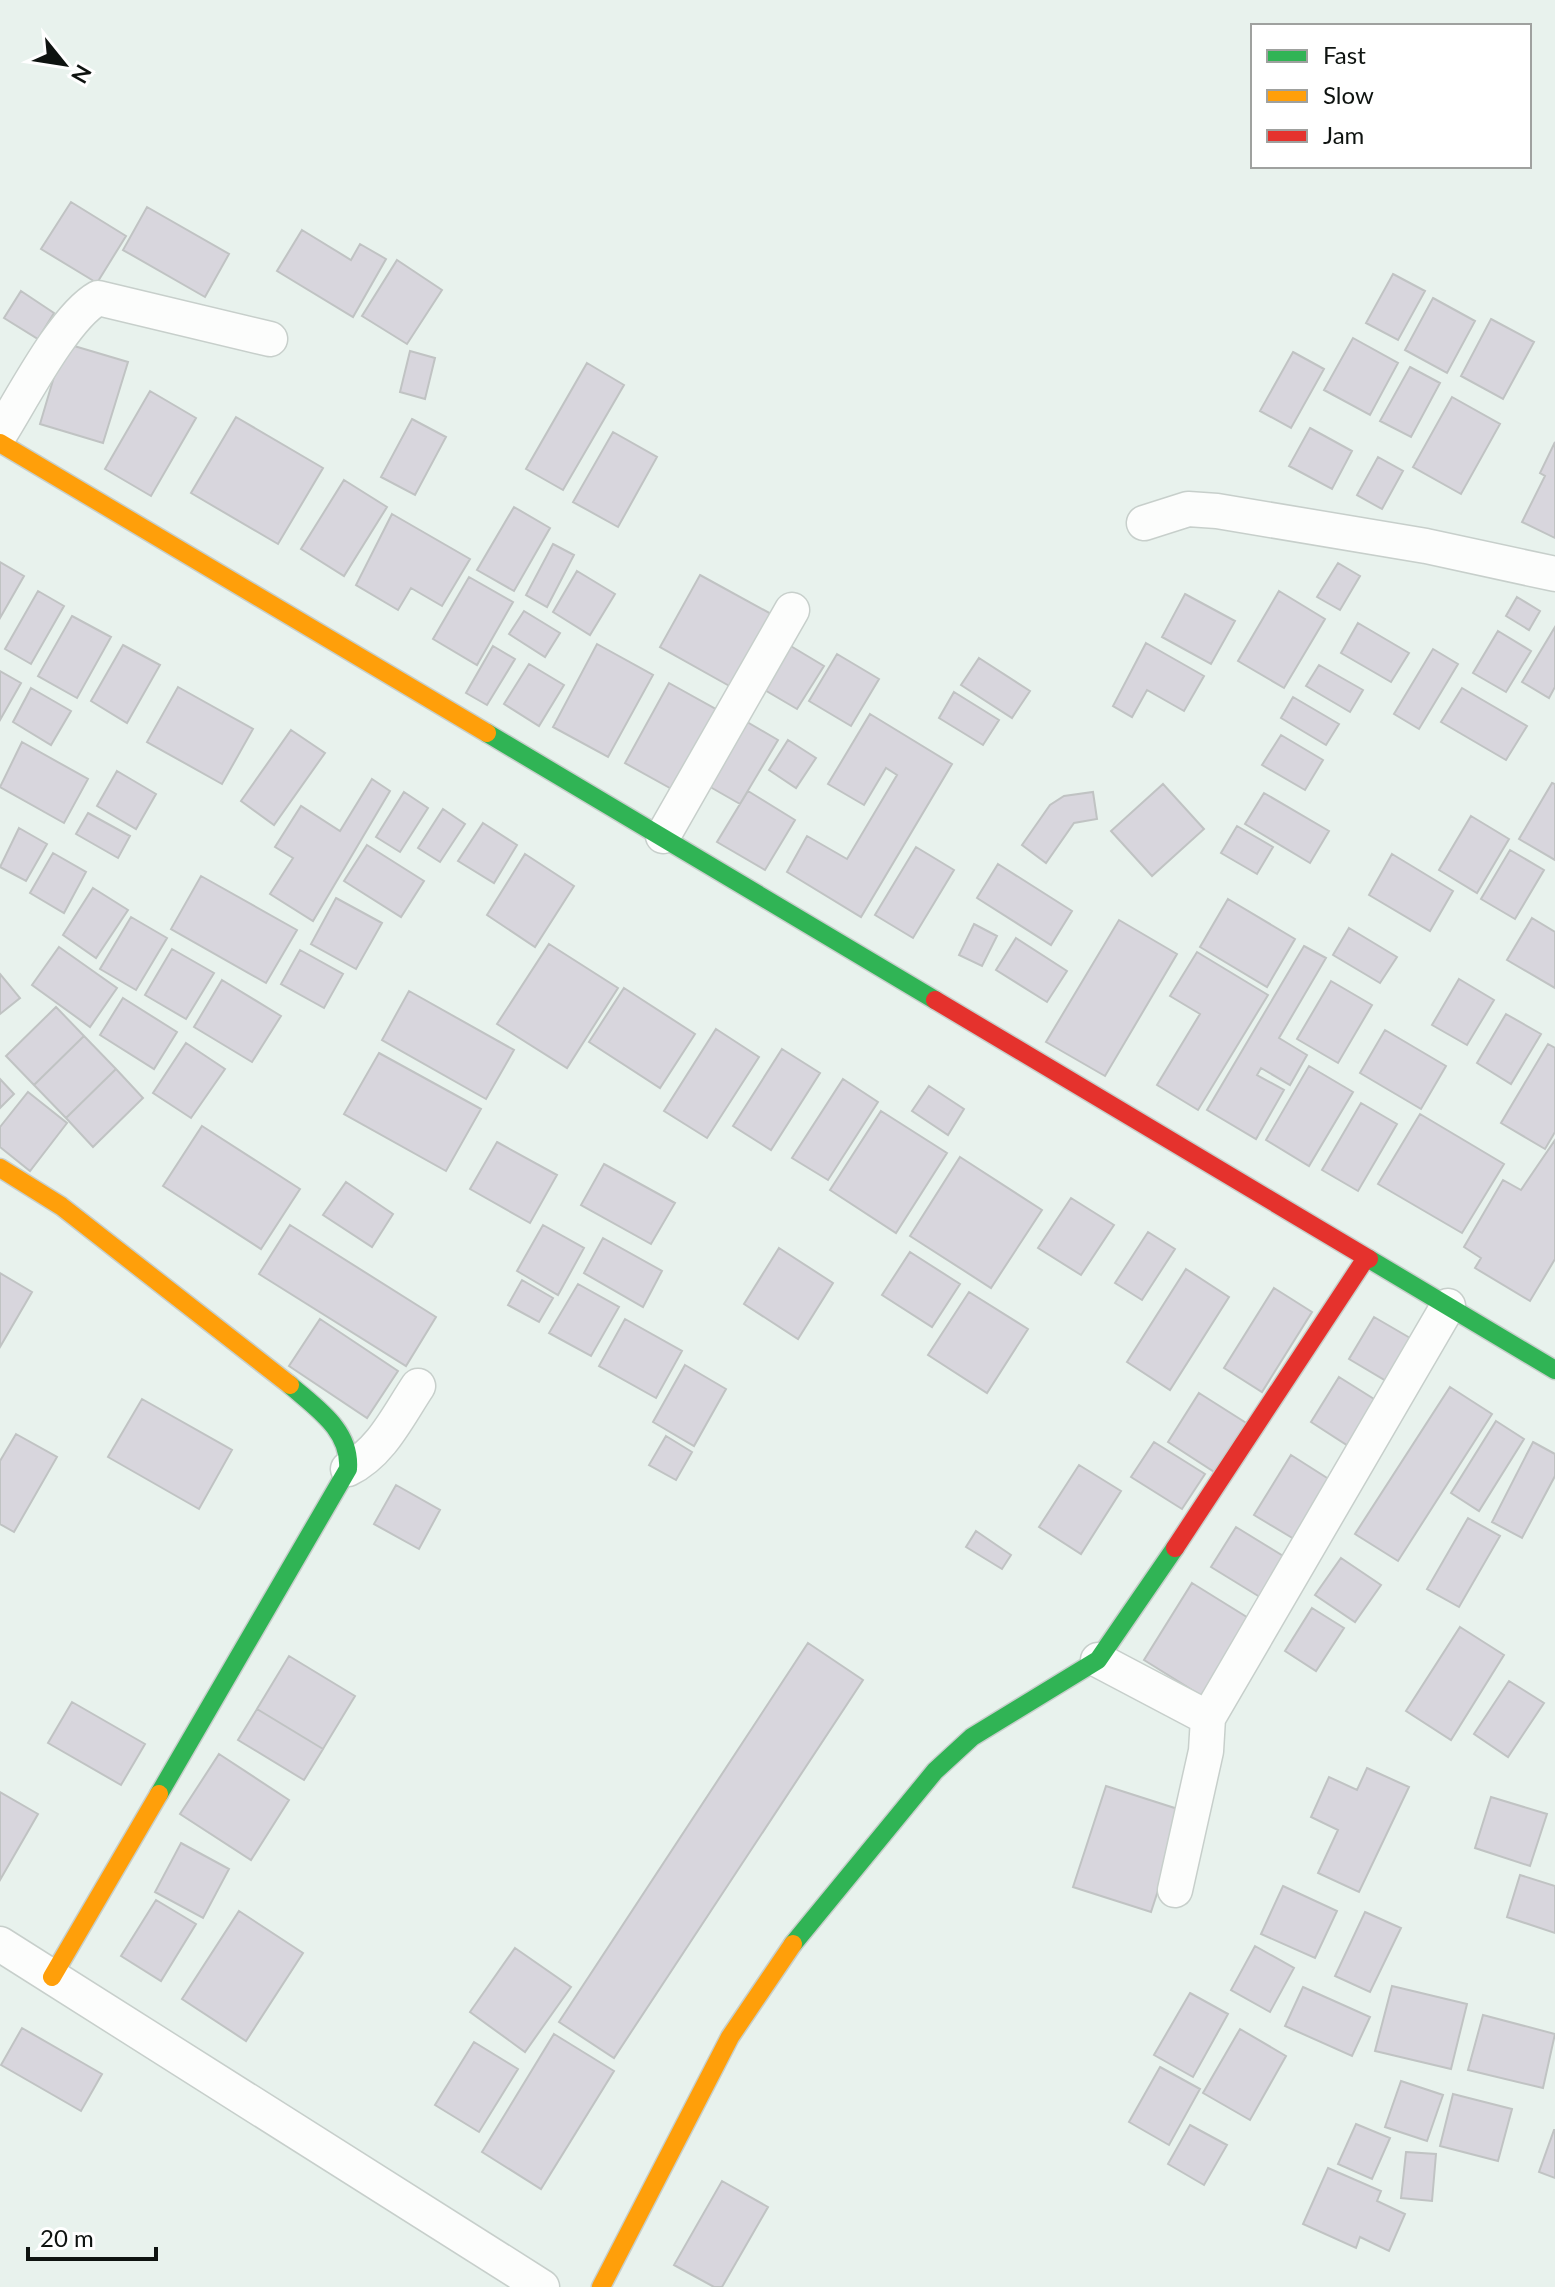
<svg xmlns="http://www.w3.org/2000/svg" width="1555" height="2287" font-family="Lato,sans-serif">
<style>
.building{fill:#d8d6dd;stroke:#c0c3c3;stroke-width:2}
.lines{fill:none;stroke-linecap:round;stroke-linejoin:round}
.street-casing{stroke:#c7cfcb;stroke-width:37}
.fast-casing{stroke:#c7cfcb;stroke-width:21}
.slow-casing{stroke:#c7cfcb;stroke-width:21}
.jam-casing{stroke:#c7cfcb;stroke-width:21}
.street{stroke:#fcfdfc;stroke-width:34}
.fast{stroke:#30b455;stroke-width:18}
.slow{stroke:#ff9f0a;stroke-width:18}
.jam{stroke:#e5322d;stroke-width:18}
</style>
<rect width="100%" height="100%" fill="#e8f2ed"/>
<path class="building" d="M71,202L126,236L97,283L41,249Z
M147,207L229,254L205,297L123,250Z
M302,230L351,260L360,244L386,259L353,317L277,271Z
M397,260L442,290L407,344L362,316Z
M1393,274L1425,291L1398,340L1366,323Z
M21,291L54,313L38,339L4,318Z
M1433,298L1475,321L1447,373L1405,350Z
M1491,319L1534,342L1503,399L1461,376Z
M1353,338L1398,363L1370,415L1324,390Z
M64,343L128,362L103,443L40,424Z
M410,351L435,358L425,399L400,392Z
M1293,352L1324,369L1291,428L1260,411Z
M587,363L624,385L563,490L526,469Z
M1410,367L1440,383L1411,437L1380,421Z
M150,391L196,418L151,496L105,469Z
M1452,397L1500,424L1461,494L1413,467Z
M236,417L323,468L278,544L191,493Z
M412,419L446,437L415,495L381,477Z
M1310,428L1352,451L1332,489L1289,466Z
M613,432L657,457L618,527L573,502Z
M1555,442V538L1522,522L1545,476L1540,473Z
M1378,457L1403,471L1382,509L1357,495Z
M344,480L387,507L344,576L301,549Z
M514,507L550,528L514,591L477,570Z
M392,514L470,559L442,606L411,588L398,610L356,585Z
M553,544L574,555L547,607L526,595Z
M0,562L24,576L0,618Z
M1338,563L1360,576L1340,610L1317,597Z
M577,571L615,594L590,635L553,612Z
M700,575L773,615L733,688L660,647Z
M469,577L513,602L477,665L433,639Z
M38,591L64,606L31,664L5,649Z
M1279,591L1325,619L1284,688L1238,661Z
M1185,594L1235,621L1211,664L1162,637Z
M1517,597L1540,611L1529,630L1506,616Z
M524,611L560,633L545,657L509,634Z
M72,616L111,637L77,698L38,676Z
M1358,623L1409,653L1391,682L1341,653Z
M1555,627V687L1549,698L1522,682Z
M1498,631L1531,651L1506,692L1473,673Z
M1146,643L1204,676L1184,711L1147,690L1132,717L1113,706Z
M597,644L653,675L608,757L553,727Z
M123,645L160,665L127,723L91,701Z
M789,645L824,666L797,709L763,689Z
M493,646L515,659L487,705L466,693Z
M1433,649L1458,664L1419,729L1394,714Z
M837,654L879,679L851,726L809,701Z
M979,658L1030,691L1012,718L961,685Z
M529,664L564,685L539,726L504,704Z
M1319,665L1363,690L1350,712L1306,686Z
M0,671L21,683L0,720Z
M669,683L721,712L677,792L625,763Z
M178,687L253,729L222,784L147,742Z
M31,688L71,711L51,745L13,722Z
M1462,688L1527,726L1506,760L1441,722Z
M954,692L999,720L983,745L939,718Z
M1293,697L1339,724L1326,745L1281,718Z
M870,714L952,764L861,917L787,872L807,836L847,859L897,775L886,768L864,805L828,784Z
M742,719L778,740L740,804L705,784Z
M291,730L325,753L274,825L241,801Z
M1281,735L1323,760L1305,790L1262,765Z
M788,740L816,758L796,788L769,770Z
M22,742L88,779L64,823L0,787Z
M117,771L156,794L136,829L97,806Z
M372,779L390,791L313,921L270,894L293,858L275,847L301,806L340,831Z
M1552,783L1555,784V860L1519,839Z
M1163,784L1204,829L1152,876L1111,831Z
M748,791L795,820L765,870L717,842Z
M404,792L428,808L400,852L376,837Z
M1093,792L1097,819L1074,823L1046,863L1022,845L1050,805L1064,796Z
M1264,793L1329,831L1310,863L1245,824Z
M443,809L465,824L440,862L418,848Z
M88,813L130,836L118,858L76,834Z
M1471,816L1509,839L1477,893L1439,870Z
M483,823L517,845L494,883L458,861Z
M1237,826L1273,847L1257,874L1221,853Z
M19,828L47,844L26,881L0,867Z
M367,845L424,881L401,917L344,881Z
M916,847L954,870L913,938L875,915Z
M1510,850L1544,870L1515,919L1481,899Z
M53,853L86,872L64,913L30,893Z
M525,854L574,886L535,947L487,915Z
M1392,854L1453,891L1430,931L1369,895Z
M998,864L1072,911L1051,945L977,898Z
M201,876L297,930L266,983L171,929Z
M93,888L128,910L96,958L63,935Z
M336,898L382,923L356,969L311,944Z
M1228,899L1295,939L1267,987L1200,947Z
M131,917L167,938L136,990L100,969Z
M1532,918L1555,932V988L1507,960Z
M1119,920L1177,954L1105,1076L1046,1042Z
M974,924L997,936L982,966L959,955Z
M1349,928L1397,957L1380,983L1333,955Z
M1016,938L1067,971L1047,1002L996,970Z
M549,944L618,988L567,1068L497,1024Z
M1304,946L1326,958L1279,1038L1307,1055L1290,1085L1261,1068L1257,1075L1284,1090L1256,1139L1207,1110Z
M59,947L117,988L90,1027L32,985Z
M172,949L214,973L186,1019L145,995Z
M300,950L343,974L324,1008L281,984Z
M1197,952L1268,995L1198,1110L1157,1085L1200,1014L1170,996Z
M0,974L20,998L0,1014Z
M1459,979L1494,1000L1467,1045L1432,1025Z
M222,980L281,1016L252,1062L194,1027Z
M1331,981L1372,1005L1338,1063L1297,1039Z
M624,988L695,1034L660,1088L589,1042Z
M409,991L514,1050L486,1099L382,1040Z
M123,998L177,1032L154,1069L100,1035Z
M56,1007L84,1036L34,1085L6,1056Z
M1506,1014L1541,1034L1511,1084L1477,1063Z
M716,1029L759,1057L707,1138L664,1111Z
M1385,1030L1446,1066L1421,1109L1360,1073Z
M84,1036L116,1069L66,1118L34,1085Z
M186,1043L225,1069L191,1118L153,1093Z
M1548,1044L1555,1048V1132L1545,1149L1501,1123Z
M782,1049L820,1073L771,1150L733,1126Z
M379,1053L481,1109L446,1171L344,1114Z
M1309,1066L1353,1092L1309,1166L1266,1140Z
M116,1069L143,1098L93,1147L66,1118Z
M0,1079L14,1094L0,1108Z
M843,1079L878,1102L828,1180L792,1158Z
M929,1086L964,1109L948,1135L912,1111Z
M28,1092L67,1123L30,1171L0,1147V1127Z
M1361,1103L1397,1124L1358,1191L1322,1170Z
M881,1111L947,1153L896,1233L830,1190Z
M1420,1114L1504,1164L1462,1233L1378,1184Z
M202,1126L300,1189L261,1249L163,1186Z
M1555,1140V1259L1530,1301L1475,1268L1481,1258L1464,1247L1503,1180L1521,1190Z
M497,1142L557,1175L530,1223L470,1189Z
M960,1157L1042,1210L991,1288L910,1236Z
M604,1164L675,1203L651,1244L581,1205Z
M346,1182L393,1214L372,1247L323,1215Z
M1071,1198L1114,1225L1081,1275L1038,1248Z
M290,1225L436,1317L406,1366L259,1274Z
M543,1225L584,1248L558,1295L517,1271Z
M1148,1232L1175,1249L1142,1300L1115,1283Z
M603,1238L662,1271L643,1307L584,1273Z
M779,1248L833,1283L798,1339L744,1304Z
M910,1252L960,1284L932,1327L882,1295Z
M1186,1269L1229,1297L1170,1390L1127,1362Z
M0,1273L32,1292L0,1347Z
M522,1280L553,1298L539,1322L508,1305Z
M578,1284L619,1307L591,1356L549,1333Z
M1274,1288L1312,1312L1262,1392L1224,1368Z
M969,1292L1028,1329L987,1393L928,1355Z
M1374,1317L1417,1342L1393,1385L1349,1359Z
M320,1319L398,1371L367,1418L289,1366Z
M625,1319L682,1351L656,1398L599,1366Z
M685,1365L726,1389L694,1446L653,1422Z
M1339,1377L1382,1404L1353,1449L1311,1422Z
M1450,1387L1492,1414L1398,1561L1355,1534Z
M1199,1393L1251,1426L1219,1475L1168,1442Z
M142,1399L232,1450L199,1509L108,1457Z
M1496,1421L1524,1439L1479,1511L1451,1493Z
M16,1434L57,1457L14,1532L0,1524V1461Z
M666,1436L692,1452L676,1480L649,1465Z
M1154,1442L1205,1474L1182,1509L1131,1477Z
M1533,1442L1555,1454V1476L1522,1538L1492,1522Z
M1291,1455L1335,1483L1299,1542L1254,1515Z
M1079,1465L1121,1491L1081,1554L1039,1527Z
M396,1485L440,1510L419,1549L374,1524Z
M1468,1518L1500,1536L1459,1607L1427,1589Z
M1236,1527L1293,1562L1268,1602L1211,1567Z
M976,1531L1011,1555L1002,1569L966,1547Z
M1341,1558L1381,1585L1355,1622L1315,1595Z
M1192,1583L1250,1619L1202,1696L1144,1660Z
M1312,1608L1344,1628L1316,1671L1285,1651Z
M1460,1627L1504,1655L1451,1740L1406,1711Z
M808,1643L863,1680L614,2058L559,2022Z
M289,1656L355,1696L323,1749L257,1709Z
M1509,1681L1544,1703L1508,1757L1474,1734Z
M72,1702L145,1744L121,1785L48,1743Z
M257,1709L323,1749L304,1780L238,1740Z
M219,1754L289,1800L251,1860L180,1814Z
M1367,1768L1409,1787L1359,1892L1318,1873L1338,1830L1311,1817L1329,1777L1357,1790Z
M1106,1786L1184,1811L1151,1912L1073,1887Z
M0,1792L38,1814L0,1880Z
M1491,1797L1547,1814L1530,1866L1475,1848Z
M181,1843L229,1869L203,1918L155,1892Z
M1520,1875L1555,1886V1933L1507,1917Z
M1283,1886L1337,1911L1315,1958L1261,1934Z
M156,1900L196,1924L161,1981L121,1956Z
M239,1911L303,1953L246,2041L182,1999Z
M1365,1912L1401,1928L1370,1992L1335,1976Z
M1255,1946L1294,1968L1270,2012L1231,1990Z
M515,1948L571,1987L525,2052L470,2012Z
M1392,1986L1467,2004L1451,2069L1375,2051Z
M1303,1987L1370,2017L1352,2056L1285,2026Z
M1190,1993L1228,2014L1193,2077L1154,2055Z
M1483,2015L1555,2034L1543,2088L1468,2070Z
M22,2028L102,2074L81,2111L1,2065Z
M1240,2029L1286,2056L1250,2120L1203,2093Z
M554,2034L614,2071L541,2189L482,2152Z
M474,2042L518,2069L479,2132L435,2105Z
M1160,2067L1200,2089L1169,2145L1129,2122Z
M1401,2081L1443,2095L1427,2141L1385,2127Z
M1453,2094L1512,2109L1498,2161L1440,2146Z
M1356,2124L1390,2138L1372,2179L1338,2164Z
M1190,2125L1227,2145L1204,2185L1168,2164Z
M1554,2130H1555V2178L1539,2172Z
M1406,2152L1436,2154L1432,2201L1401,2198Z
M1328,2168L1381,2191L1377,2201L1405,2214L1389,2251L1360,2237L1356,2248L1303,2224Z
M722,2181L768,2207L722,2287H714L674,2265Z"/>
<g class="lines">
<defs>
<path id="street" d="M0,434C22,399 64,317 98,298L270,339
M1144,523L1188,509L1217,511L1426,546L1555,574
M663,836L792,610
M348,1469C381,1453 398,1416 418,1386
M1098,1660L1208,1718L1206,1751L1175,1890
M1208,1718L1448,1306
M0,1944L542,2287"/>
<path id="fast" d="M487,733L935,1000
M1369,1259L1555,1370
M159,1794L348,1469C351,1430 316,1408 290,1385
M793,1944L935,1771L972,1737L1098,1660L1175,1548"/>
<path id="slow" d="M0,443L487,733
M0,1168L61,1206L290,1385
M52,1977L159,1794
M601,2287L730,2037L793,1944"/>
<path id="jam" d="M935,1000L1369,1259
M1175,1548L1366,1258"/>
</defs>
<use href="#street" class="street-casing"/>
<use href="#fast" class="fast-casing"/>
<use href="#slow" class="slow-casing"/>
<use href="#jam" class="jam-casing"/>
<use href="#street" class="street"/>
<use href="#fast" class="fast"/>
<use href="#slow" class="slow"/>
<use href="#jam" class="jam"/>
</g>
<rect x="1251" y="24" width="280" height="144" fill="#ffffff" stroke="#9fa19f" stroke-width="2"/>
<rect x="1267" y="50" width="40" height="12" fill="#30b455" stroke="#9fa19f" stroke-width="2"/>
<text x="1323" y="64" font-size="24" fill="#0e1310">Fast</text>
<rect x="1267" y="90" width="40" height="12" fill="#ff9f0a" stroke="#9fa19f" stroke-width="2"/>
<text x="1323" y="104" font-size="24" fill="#0e1310">Slow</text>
<rect x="1267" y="130" width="40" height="12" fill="#e5322d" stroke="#9fa19f" stroke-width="2"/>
<text x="1323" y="144" font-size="24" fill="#0e1310">Jam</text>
<g transform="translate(64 64) rotate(120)" stroke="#ffffff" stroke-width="6" paint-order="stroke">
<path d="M0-6L14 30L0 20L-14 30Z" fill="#0e1310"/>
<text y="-12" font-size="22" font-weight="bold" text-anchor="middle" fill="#0e1310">N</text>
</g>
<path d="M28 2247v12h128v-12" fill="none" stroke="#0e1310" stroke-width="4"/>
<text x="40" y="2247" font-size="24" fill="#0e1310" stroke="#ffffff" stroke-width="6" paint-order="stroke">20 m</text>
</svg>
